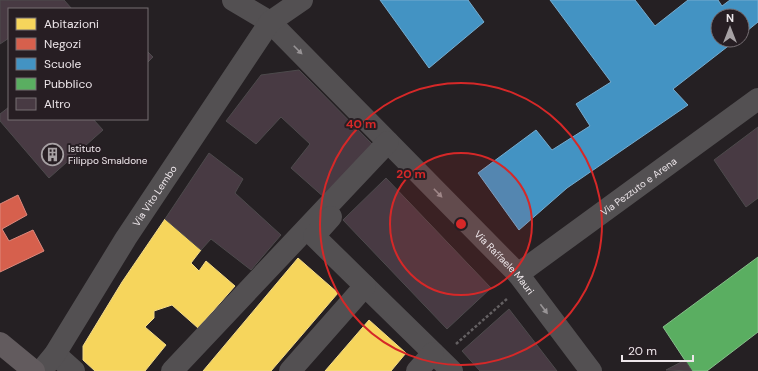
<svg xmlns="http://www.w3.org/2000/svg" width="758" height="371" font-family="'DM Sans',sans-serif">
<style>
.homes{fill:#f6d55c;stroke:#f3da87}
.shops{fill:#d6604d;stroke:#dd887c}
.schools{fill:#4393c3;stroke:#76accf}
.public{fill:#5aae61;stroke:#86bf8a}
.building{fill:#483a43;stroke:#4d4a4c}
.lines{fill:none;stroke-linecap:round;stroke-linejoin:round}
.path{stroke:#646062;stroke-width:2.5;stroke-dasharray:3 2;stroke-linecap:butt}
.minor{stroke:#535052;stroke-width:22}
.major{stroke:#625b5e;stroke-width:22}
.oneway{fill:#989496}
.ring{fill:none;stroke:#d62828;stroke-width:2}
.labels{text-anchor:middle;stroke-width:4;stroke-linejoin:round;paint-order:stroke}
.poi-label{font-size:10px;fill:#ede6ea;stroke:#271e23;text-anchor:start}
.street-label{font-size:10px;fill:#ede6ea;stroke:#271e23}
.centre{fill:#d62828;stroke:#271e23;stroke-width:2}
.ring-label{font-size:12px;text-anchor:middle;font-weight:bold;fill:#d62828;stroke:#271e23;stroke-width:4;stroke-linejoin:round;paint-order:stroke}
</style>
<rect width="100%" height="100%" fill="#252023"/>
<path class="homes" d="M165,219L201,250L191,263L199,271L206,261L235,286L198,328L172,305L154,311V318L145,327L166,345L145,371H95L83,360V346L122,282Z
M298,258L338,293L271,371H203Z
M369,320L406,353L391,371H325Z"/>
<path class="shops" d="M18,195L27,215L2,229L9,241L33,230L44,251L0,272V204Z"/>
<path class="schools" d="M380,0H468L484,22L429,68Z
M550,0H635L655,26L688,0H718L722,6L730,0H758V22L742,35V16H718V40H736L673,89L688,105L567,188L519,230L478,173L536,130L552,150L590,126L576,104L611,82Z"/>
<path class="public" d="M758,257V332L707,371H692L663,327Z"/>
<path class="building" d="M0,0H64L72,9H9V38L0,44Z
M147,51L153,57L147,63Z
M299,70L374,146L326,199L291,168L310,144L281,117L256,144L226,121L261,75Z
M9,107V119H93L103,130L49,178L0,121V114Z
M758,127V198L746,207L714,160Z
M209,153L243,179L235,193L281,235L251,270L211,239L201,250L165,219Z
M386,178L491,288L447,329L343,220Z
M509,309L557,371H480L462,351Z
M685,360L692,371L666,370Z"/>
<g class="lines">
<path class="path" d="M456,344L508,298"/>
<g class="minor">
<path id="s1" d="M233,0L270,22L518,274L591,371"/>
<path id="s2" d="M518,274L758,99"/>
<path d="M365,286L452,371"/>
<path d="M55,354L74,371"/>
<path id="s3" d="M41,371L55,354L126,238L270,22L302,0"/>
<path d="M172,371L388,142"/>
<path d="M290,371L365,286L314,236L331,217"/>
<path d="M417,371L433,353"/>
</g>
<path class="major" d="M0,343L34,371"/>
</g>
<defs><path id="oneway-solid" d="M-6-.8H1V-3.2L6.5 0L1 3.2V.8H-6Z"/></defs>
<g class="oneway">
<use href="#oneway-solid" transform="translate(298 50) rotate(45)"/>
<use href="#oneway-solid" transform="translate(438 193) rotate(46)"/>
<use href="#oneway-solid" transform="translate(544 309) rotate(53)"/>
</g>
<circle cx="461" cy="224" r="71" fill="#d62828" fill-opacity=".12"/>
<g class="ring">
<circle cx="461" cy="224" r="71"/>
<circle cx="461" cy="224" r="141"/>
</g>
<defs>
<symbol id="building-ring" viewBox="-11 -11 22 22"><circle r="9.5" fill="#271e23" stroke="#a7a1a4" stroke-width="1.5"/><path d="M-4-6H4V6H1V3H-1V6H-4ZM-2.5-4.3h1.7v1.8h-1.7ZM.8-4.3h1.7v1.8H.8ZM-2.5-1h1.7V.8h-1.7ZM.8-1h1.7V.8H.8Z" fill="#a7a1a4"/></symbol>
</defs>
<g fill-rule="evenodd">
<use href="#building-ring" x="40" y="142" width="25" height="25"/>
</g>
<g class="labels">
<g class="poi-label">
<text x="68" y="152">Istituto<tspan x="68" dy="12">Filippo Smaldone</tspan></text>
</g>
<g class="street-label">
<text dy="4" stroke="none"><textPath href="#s2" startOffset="149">Via Pezzuto e Arena</textPath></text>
<text dy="4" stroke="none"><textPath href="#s3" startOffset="209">Via Vito Lembo</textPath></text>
<text dy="4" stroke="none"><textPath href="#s1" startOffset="379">Via Raffaele Mauri</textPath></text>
</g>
</g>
<circle cx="461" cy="224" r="6" class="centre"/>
<g class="ring-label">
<text x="361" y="128">40 m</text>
<text x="411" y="178">20 m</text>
</g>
<rect x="8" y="8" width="140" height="112" fill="#271e23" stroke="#766e73"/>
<rect x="16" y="18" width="20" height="12" fill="#f6d55c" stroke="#766e73"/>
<text x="44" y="28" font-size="12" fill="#ede6ea">Abitazioni</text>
<rect x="16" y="38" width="20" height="12" fill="#d6604d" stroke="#766e73"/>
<text x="44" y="48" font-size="12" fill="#ede6ea">Negozi</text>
<rect x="16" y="58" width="20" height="12" fill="#4393c3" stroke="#766e73"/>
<text x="44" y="68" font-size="12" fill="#ede6ea">Scuole</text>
<rect x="16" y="78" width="20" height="12" fill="#5aae61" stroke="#766e73"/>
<text x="44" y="88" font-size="12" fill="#ede6ea">Pubblico</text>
<rect x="16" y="98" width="20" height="12" fill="#483a43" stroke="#766e73"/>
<text x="44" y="108" font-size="12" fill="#ede6ea">Altro</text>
<g transform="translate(730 28)"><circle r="19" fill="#271e23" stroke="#766e73"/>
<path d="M0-3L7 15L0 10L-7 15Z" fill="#a7a1a4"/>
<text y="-6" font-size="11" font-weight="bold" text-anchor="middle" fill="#ede6ea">N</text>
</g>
<path d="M622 355v6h71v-6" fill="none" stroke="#ede6ea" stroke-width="2"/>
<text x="628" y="355" font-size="12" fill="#ede6ea" stroke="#271e23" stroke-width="3" paint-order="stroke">20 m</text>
</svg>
